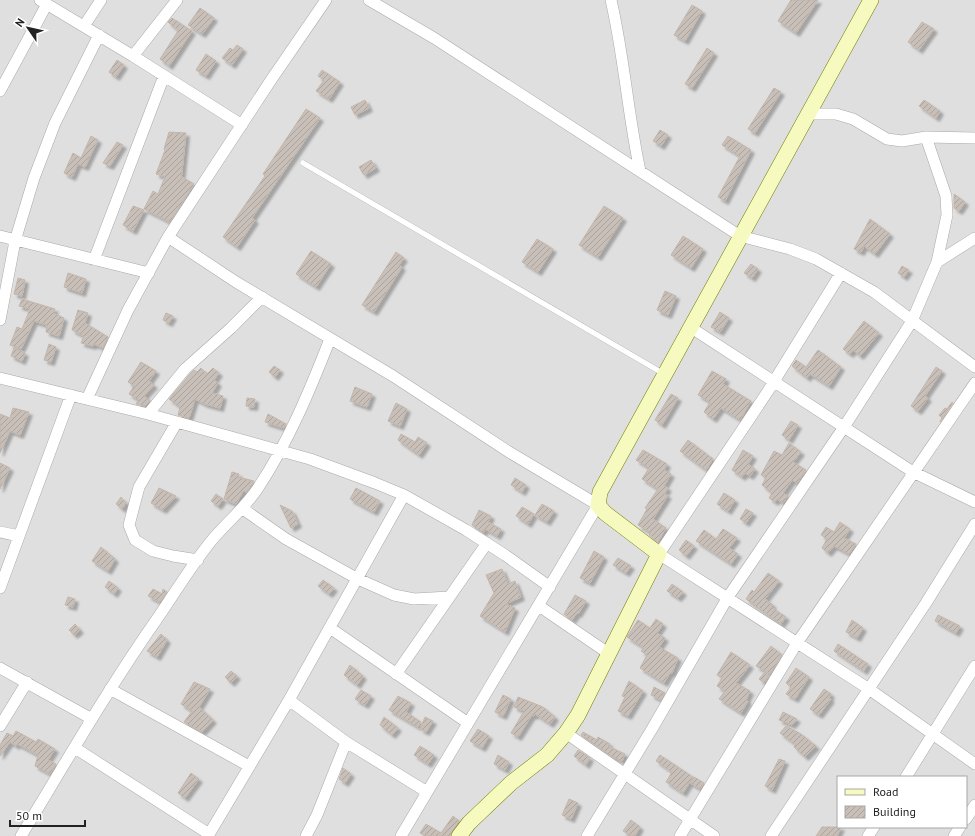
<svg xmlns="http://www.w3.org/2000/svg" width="975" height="836" font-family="'PT Sans',sans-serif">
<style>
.residential{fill:#e0dfdf;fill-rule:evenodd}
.building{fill:url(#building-hatch);stroke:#c4b6ab;filter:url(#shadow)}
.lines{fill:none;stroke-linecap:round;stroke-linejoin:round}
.lane-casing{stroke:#a9a9a9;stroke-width:6}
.street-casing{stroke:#a9a9a9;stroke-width:12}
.secondary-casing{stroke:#707d05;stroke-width:16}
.lane{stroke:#fff;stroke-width:5.5}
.street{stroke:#fff;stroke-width:11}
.secondary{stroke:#f7fabf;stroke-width:15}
</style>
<defs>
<pattern id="building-hatch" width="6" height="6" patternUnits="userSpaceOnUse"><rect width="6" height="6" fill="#c7bfb8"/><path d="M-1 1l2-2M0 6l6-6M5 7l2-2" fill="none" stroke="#aba49e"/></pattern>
<filter id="shadow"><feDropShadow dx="3.5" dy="3.5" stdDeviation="1" flood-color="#0004"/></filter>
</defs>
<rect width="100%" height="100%" fill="#f2efe9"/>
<path class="residential" d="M0,0H975V836H0ZM838,777H966V827H838Z"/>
<path class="building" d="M791,0H818L796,33L778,21Z
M692,5L702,11L685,41L674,35Z
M200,8L214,18L202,34L188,25Z
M172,18L192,31L169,66L160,59L178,31L168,22Z
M922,22L934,29L919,50L908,42Z
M237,45L243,49L232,65L222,58L230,48L233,50Z
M707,48L714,53L692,88L685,84Z
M206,54L216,61L206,76L196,70Z
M117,60L124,65L116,77L109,72Z
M322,70L340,82L329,99L316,91L324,80L318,76Z
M774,88L781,92L755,133L748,129Z
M365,100L369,108L355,115L351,107Z
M924,100L940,111L936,118L919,106Z
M306,109L320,118L252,218L255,220L237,247L223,237L265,176L263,174Z
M660,130L668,135L661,146L653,141Z
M169,132L186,133L181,180L182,177L194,184L170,222L144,209L153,191L158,194L165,177L156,174L165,150L164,149Z
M91,136L98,140L85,167L78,164L72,177L64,173L73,153L81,158Z
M728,136L751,150L725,201L718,197L740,156L722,145Z
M117,142L123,145L110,166L103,163Z
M371,160L376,168L364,175L359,167Z
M954,194L965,202L959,211L954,208Z
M133,206L144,210L133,231L123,225Z
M604,206L623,218L598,257L579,245Z
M870,219L890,234L875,254L864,246L861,252L854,249Z
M683,236L703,249L691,268L671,255Z
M537,239L553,249L538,272L522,262Z
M311,251L331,264L316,287L296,274Z
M396,252L404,258L399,265L402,267L374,312L362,305Z
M751,264L758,269L752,278L744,273Z
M902,266L909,270L904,277L898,273Z
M68,273L86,279L82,293L64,287Z
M18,278L25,280L22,296L14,294Z
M665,291L676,296L668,315L657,310Z
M22,299L55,309L53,313L64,318L59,336L46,332L47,325L34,321L21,349L10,345L17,327L22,329L30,309L19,306Z
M78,310L88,313L85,323L108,337L103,348L94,344L93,346L81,343L84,336L72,330Z
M720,312L729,318L720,332L711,327Z
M166,313L173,316L169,323L163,320Z
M864,321L879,333L860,356L853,350L850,354L843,349Z
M49,344L56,347L51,362L44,360Z
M14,348L25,353L22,361L11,356Z
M818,350L841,367L829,386L810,374L807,378L792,366L796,360L806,367Z
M141,362L156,371L149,381L154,385L144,396L150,401L145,406L136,404L139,400L129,394L134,386L128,382Z
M274,366L280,370L275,377L269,372Z
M936,367L942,371L925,396L928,398L918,411L911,406Z
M201,368L207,374L213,368L219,373L214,380L218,383L212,393L223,396L220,408L205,404L195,399L189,418L178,415L180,407L169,399L190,374L194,370L197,372Z
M712,371L726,379L723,384L751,401L740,420L721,408L713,419L704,412L710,402L698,395Z
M355,387L372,394L367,407L350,401Z
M671,394L678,398L662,425L655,420Z
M247,398L255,399L254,407L246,406Z
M952,402L953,403L940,422L942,418L939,415L945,408L947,409Z
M396,403L407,409L400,426L388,421Z
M13,408L29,412L20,435L10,431L0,453V414L10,418Z
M268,414L286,424L284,428L265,422Z
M791,421L798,425L789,440L782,435Z
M401,434L415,442L418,437L427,443L419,455L398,440Z
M688,440L713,459L706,470L680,451Z
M789,443L801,452L793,462L806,470L797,483L792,480L783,493L788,496L783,503L777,499L775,502L769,498L772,493L762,485L766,478L761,475L774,451L782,455Z
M643,450L667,464L664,470L671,474L664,486L668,488L664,494L668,495L653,519L666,528L658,542L649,535L651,533L638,525L647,509L645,508L658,489L642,479L649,468L636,460Z
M743,450L753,456L748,464L755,469L750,476L745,473L742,477L732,470Z
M0,463L10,468L0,489Z
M232,472L239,474L238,477L254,481L247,492L243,491L236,504L224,499Z
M515,478L526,485L522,492L511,485Z
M159,488L176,496L163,510L151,503Z
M356,488L380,501L374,512L350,499Z
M724,493L735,500L728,511L717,504Z
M216,494L223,499L218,506L211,501Z
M121,497L126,503L122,509L116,504Z
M542,504L554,511L547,522L535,515Z
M280,505L292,511L298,524L291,528Z
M522,507L534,514L528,524L516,516Z
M746,509L753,513L746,523L740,519Z
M479,510L491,516L488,522L501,529L497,536L485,529L483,533L472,525Z
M840,522L850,529L844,538L856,544L849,554L834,546L828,553L822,548L827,539L821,535L826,527L834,532Z
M723,529L737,538L729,548L738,554L731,564L696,541L704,530L716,539Z
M686,540L694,546L686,556L679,550Z
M101,547L115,559L108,571L92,561Z
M594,551L604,557L590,583L580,578Z
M618,558L631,566L626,573L613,565Z
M502,569L508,584L515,581L521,597L505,604L515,608L505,632L480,616L494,593L486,575Z
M768,573L779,581L765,599L773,605L771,607L786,617L781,624L746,599L752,590L754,592Z
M323,580L334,588L329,594L318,586Z
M109,581L118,588L114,594L105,587Z
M672,584L683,592L678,598L667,591Z
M153,589L162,594L163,589L167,592L160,602L148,596Z
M575,595L586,601L578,614L577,613L572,620L564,614Z
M68,597L75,599L73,607L65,605Z
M938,615L960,626L956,633L935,621Z
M656,619L663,624L657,633L665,638L659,647L678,658L672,673H670L664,683L640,668L647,655L641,651L644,648L627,637L638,620L650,628Z
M852,620L863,628L857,638L846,632Z
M75,624L80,630L74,635L69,630Z
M161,634L167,640L157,657L147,651Z
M838,644L868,664L864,671L834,651Z
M771,646L782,655L770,674L756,666Z
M731,652L750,665L736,683L750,691L746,700L748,701L741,713L719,699L725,691L717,686L722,678L717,675Z
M350,665L363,676L357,685L344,675Z
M796,668L809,677L795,699L786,694L791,687L786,683Z
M231,671L237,676L231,683L225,677Z
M764,673L769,676L764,683L759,679Z
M629,681L643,691L628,716L618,711L625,697L622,696Z
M194,682L210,689L199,707L213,720L202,732L184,722L192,711L181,704Z
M654,687L665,693L661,700L651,695Z
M824,689L831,694L829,698L831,699L819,715L810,709Z
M361,690L371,696L365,705L355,699Z
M503,695L511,699L503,716L495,712Z
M398,696L411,703L406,712L421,722L418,727L389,710Z
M518,697L543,707L555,717L550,724L535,714L534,716L532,715L518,737L511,733L524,711L514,707Z
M783,712L797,719L792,725L779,720Z
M384,717L398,728L392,735L380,725Z
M425,717L433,721L426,732L420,729Z
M786,726L801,734L816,746L805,757L794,747L796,745L780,733Z
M478,729L489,736L482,748L470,741Z
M16,731L36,742L38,739L55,749L48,760L56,764L50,774L35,766L38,755L17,744L16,746L10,742L0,756V745L7,733L13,736Z
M583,732L597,740L598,737L610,744L608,746L625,754L622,761L611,756L581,735Z
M420,746L434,755L428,764L414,755Z
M578,750L590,758L586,765L574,756Z
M498,755L509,762L505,770L494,764Z
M660,755L693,777L683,793L666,782L672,772L656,761Z
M779,759L785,761L772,790L765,786Z
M343,768L351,774L345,783L339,779Z
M191,773L199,779L185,798L178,793Z
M694,777L704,783L700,789L690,783Z
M569,799L578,803L571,819L562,815Z
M453,816L459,821L450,836H425L420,833L426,824L441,833Z
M631,820L640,827L635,836H631L623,831Z
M822,827H841L837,836H816Z"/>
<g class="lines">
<defs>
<path id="lane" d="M303,163L664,374"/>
<path id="street" d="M40,0L133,56L242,125
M369,0L434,38L740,236L790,249L816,259L874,292L975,367
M611,0C624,56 628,115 640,171
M84,26L101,0
M133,56L177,0
M0,91L47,4
M807,114H836L853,119L887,139L902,141L926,137L975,138
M0,236L149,273
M168,237L236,282L393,376L509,452L598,505L401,836
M94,260L164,76
M937,262L975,238
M841,273L768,391L659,554L869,689L975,764
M0,320L15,241L34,178L55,123L99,35
M690,327L913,472L975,502
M0,378L148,414L310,459L375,483L404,495L466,530L505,555L550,587
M87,399L128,310L168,237L271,80L326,0
M148,414L185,369L231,328L262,297
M177,422L139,487L129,525L135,540L153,551L173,556L198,560
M243,509L286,539L358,579L394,595L414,599L449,597
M0,532L19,536
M0,588L71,395
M539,606L608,653
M330,628L468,723
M0,668L92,719
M396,674L487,543
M110,689L249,766
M289,700L346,742L427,792
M0,726L27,682
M566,733L714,836
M75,748L209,834
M906,777L975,666
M966,819L975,805
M21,836C66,762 109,687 159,616C176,591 193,563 212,540C228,521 244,509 258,488C289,441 310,390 330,339
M208,836L289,700L404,495
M306,836L317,815L346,742
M587,836L652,729L728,597L844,427L912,321L937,262L947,215L946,196L926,137
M680,836L797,643L975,383
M771,836L926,603L975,524
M868,836L874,827
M954,836L960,827"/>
<path id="secondary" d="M459,836L469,823L511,783L547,755L566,733L578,715L659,554L605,513L598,505L600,492L871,0"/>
</defs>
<use href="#lane" class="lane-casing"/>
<use href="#street" class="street-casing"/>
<use href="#secondary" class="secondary-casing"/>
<use href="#lane" class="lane"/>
<use href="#street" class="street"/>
<use href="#secondary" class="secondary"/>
</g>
<rect x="837" y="776" width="130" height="52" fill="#ffffff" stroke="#a7a7a7"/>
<rect x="845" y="789" width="20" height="6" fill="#f7fabf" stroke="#a7a7a7"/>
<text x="873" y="796" font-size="12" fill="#222222">Road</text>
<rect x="845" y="806" width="20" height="12" fill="url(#building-hatch)" stroke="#a7a7a7"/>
<text x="873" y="816" font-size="12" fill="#222222">Building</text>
<g transform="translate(28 28) rotate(304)" stroke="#ffffff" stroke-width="3" paint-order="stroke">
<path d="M0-3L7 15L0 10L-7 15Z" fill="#222222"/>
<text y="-6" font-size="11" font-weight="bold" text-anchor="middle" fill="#222222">N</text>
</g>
<path d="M10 820v6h75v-6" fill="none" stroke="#222222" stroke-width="2"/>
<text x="16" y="820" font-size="12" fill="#222222" stroke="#ffffff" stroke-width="3" paint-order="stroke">50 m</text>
</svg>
